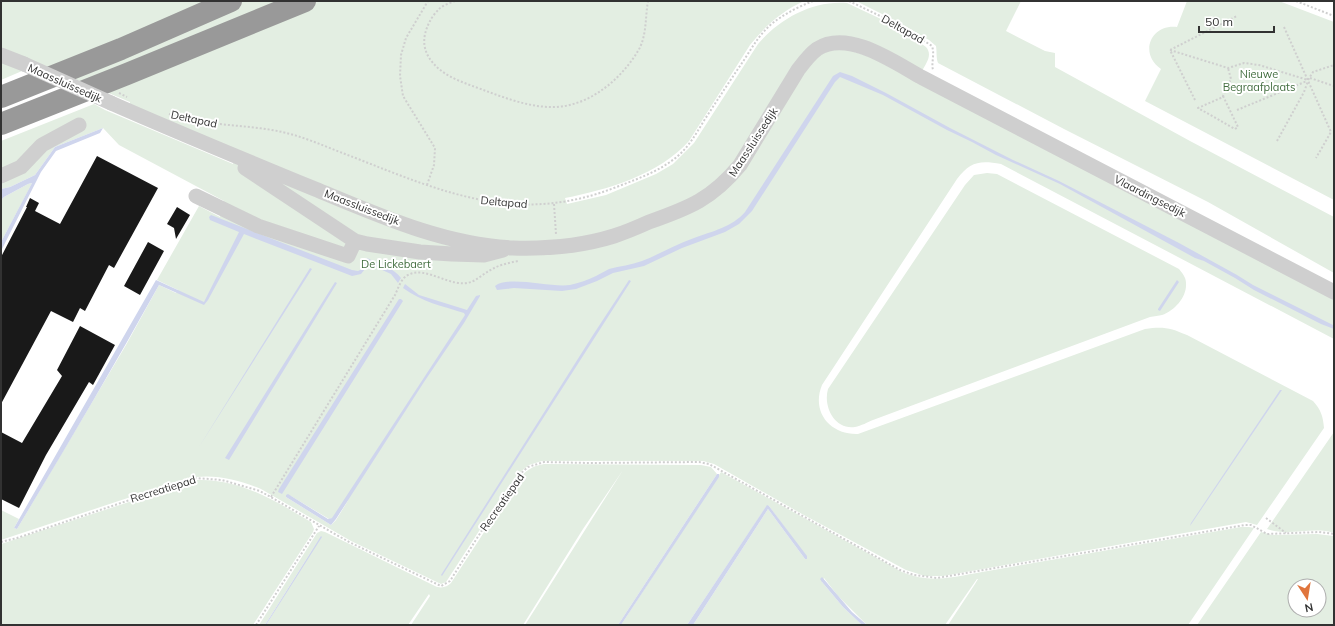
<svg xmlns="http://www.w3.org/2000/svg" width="1335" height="626" font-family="Mulish,sans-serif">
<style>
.green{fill:#e3eee2;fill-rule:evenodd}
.water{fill:#cfd5ed}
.building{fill:#191919}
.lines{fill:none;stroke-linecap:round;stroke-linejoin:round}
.path{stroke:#cfcfcf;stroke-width:2;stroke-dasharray:2 2;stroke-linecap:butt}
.minor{stroke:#cfcfcf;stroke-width:15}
.highway{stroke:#999;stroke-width:22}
.path-bridge{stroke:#cfcfcf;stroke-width:2;stroke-dasharray:2 2;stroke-linecap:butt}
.minor-bridge{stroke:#cfcfcf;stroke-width:15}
.labels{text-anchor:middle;stroke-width:4;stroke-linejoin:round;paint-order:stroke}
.street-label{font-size:11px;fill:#323232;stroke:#fff}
.park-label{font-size:11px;fill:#436e40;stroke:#fff}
</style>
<rect width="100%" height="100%" fill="#fff"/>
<path class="green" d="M1,1H804C782,11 765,26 750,45L689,141C660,174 607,190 565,198L567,204L606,195L656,174L673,164L694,143L758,44C779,19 813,0 847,3L900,28L926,47C933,55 926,63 922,71C895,57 849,26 818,43C808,48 801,57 794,66L735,162C727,171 719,181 710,189C696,199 679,205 663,212C637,222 611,232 583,238L588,247L615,240L677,217L698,208L717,197L731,184L745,167L805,70C828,40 847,49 878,60L1008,129L1334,296V339L1001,164C979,160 970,162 957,179L822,385C811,412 830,435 858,434L1145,329C1163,326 1171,328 1187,335L1313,401C1321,410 1323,416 1324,428L1257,525L1246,522L943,576H925L906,570L802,514L714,464L703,461H542L529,465L519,473L501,497L448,579L446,582L441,584L351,541L261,489C237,479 211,473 185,479L1,540V510L19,519L14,528L17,529L126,345L159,285L176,293L178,290L157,280L199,206L220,217L224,201L119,145L103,128L55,147L35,175L10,187L1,189V141L94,104L105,110L233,164L236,151L130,105V102L1,48ZM286,495L291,496L329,519L333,518L335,519L349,499L336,520L331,525L286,497Z
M856,1H1021L1006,31L1045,51L1055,53V67L1190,141L1334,217V273L1208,202L1064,129L938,63C936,58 937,52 936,46L929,40L900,23Z
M1187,1H1279L1334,22V200L1145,101L1161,69C1139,54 1150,24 1177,27Z
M1,59L11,66L22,71L1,80Z
M987,173L997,174L1179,269C1182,273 1186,277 1186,283C1187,297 1175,310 1162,315C1159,316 1154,316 1150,317L873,420C868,422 861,426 855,427C834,430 823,406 828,389L965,185L974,175Z
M32,183L28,191L1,242V200L4,197L28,184Z
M1334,432V533C1313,526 1288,537 1267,529Z
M544,464L701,465L711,467L717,474L618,625H525L623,470L583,529L523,625H411L430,596L429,594L408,625H266L321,536L265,625H259L317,533L321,531L325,532L435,586C441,589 447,587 451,583L518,480C525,471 532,466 544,464Z
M721,472L902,572C932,584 952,577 982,572L1241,527H1249L1254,528L1188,625H948L975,584L978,579H977L945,625H867L838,596L824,578L822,582L843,607L862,625H693L768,509L805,559L807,558L769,506L766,507L687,625H621Z
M196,480C240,478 275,501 311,522L314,529L313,532L253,625H1V552L2,546L1,549V544Z
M1261,532L1272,535L1317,534L1334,536V625H1197ZM1295,586H1319V610H1295Z"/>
<path class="water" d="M840,72L852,76L886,93L950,128L1013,160L1059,181L1179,243L1237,275L1253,285L1333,325L1334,329L1321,324L1254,290L1235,278L1204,261L1195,258L1060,184L996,155L972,142L947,130L883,95L840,77L835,82L752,211L739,224L725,232L682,248L644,266L613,273L597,281L576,289L562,291L514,288L497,290L495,286C509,275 551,288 570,285C579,283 588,280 596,276C600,274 605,271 609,269C620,266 631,265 642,261C660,254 676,244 694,238C713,231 732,227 745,212L833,76Z
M103,128L100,133L56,151L41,172L1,251V242L32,183L28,184L4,197L1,200V189L10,187L35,175L55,147Z
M211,215L352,270L358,271L362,269L367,258C379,264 394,268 401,278L398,283L391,274L369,264L361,274L352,276L244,234L208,300L204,305L159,285C113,368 65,449 17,529L14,528L156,280L204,302L239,232L210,220L209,217Z
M310,268L312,269L199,447Z
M629,280L631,281L442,576L441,575L593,335Z
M1177,280L1179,282L1160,311L1158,310V309Z
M335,282L337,283L229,460L225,458Z
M405,284L419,295L467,310L476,296L480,295V296L464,323L424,382L336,519L331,525L286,497V495L288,494L328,519L332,518L465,315L464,313C442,306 422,302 403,288Z
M399,299H401L403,301L282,494L278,492L279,489Z
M1280,390H1282L1190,526L1191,523Z
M717,474H719V477L621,625H618Z
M767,505L769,506L807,556V559H805L768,509L693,625H687Z
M321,536L322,537L266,625H265Z
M822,577L852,612L867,625H862L843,607L822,582L820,579Z"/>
<path class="building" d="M97,156L158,188L114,268L109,265L85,311L80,308L73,322L51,311L1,404V257L27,207H26L30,198L39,203L35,211L60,224Z
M177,207L190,215L176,239L174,228L167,224Z
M148,242L164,251L140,295L124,286Z
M80,326L115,345L93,385L89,382L46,455L19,508L1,499V432L22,443L62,376L57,370Z"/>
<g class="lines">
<path class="path" d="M455,1C450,3 443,5 439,9C436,12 432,17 430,21C420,40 423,55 439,69C452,80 471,85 486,91C508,99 532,108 556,107C591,105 621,79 638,51C647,36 645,18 648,1
M849,1L901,26L932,46C935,55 931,62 933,70
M1296,1L1334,16
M1284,27L1331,132L1316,158
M1170,50L1228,68L1244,63L1259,65L1308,80L1313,72L1334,65
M1310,78L1334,86
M1223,96L1238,127L1235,129L1198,108L1223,97V96L1231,79L1228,68
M1195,100L1170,50L1237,16
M1237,110L1307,81
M169,114C210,128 253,123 294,135C314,141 334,150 353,157C447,194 520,226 619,186C640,178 662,170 679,155C690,145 697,132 705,119C718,99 731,79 744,60C753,46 761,32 774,22C786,13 800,6 813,1
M1277,141L1304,92L1308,81
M427,185L434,165L435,148L403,96L400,76L401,55L406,38L428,1
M554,204L556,234
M271,497L395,295C398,289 401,278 408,275C426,265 451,289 471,282C477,280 483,274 489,271C498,265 508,263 518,261
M1266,518L1286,533
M1,542L17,538L195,478L222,480L260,491L349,542L441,586L450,581L503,497L520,474L528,467L544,462L589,463L699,462L709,464L900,570L914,575L937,578L1245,525H1251L1267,534L1319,532L1334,534
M256,625L319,526"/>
<path class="minor" d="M1,55L24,64
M111,103C179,133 247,161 315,189C378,215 444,245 513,248C547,249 582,246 614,236C626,232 638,227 649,222C689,208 712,199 740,165L798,70C804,62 809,55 817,49C848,29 894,62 921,77L1334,292
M245,168L355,241L367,244L420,252L452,254L484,255L503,250
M1,176L21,167L42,145L79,125
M196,196L258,226L348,256L355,241"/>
<path class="highway" d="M1,97L121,49L231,1
M1,124L127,74L305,1"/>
<path class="path-bridge" d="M119,93L127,97"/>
<path class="minor-bridge" d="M24,64L111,103"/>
</g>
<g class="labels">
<g class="street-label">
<text transform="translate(903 29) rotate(29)" y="4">Deltapad</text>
<text transform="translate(65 83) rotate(24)" y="4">Maassluissedijk</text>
<text transform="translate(194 119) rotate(12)" y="4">Deltapad</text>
<text transform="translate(753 142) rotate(-57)" y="4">Maassluissedijk</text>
<text transform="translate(1150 196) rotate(27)" y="4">Vlaardingsedijk</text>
<text transform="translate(504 202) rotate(5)" y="4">Deltapad</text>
<text transform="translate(362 207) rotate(21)" y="4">Maassluissedijk</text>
<text transform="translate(163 489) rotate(-17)" y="4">Recreatiepad</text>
<text transform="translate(502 502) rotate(-55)" y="4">Recreatiepad</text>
</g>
<g class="park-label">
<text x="1259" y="78">Nieuwe<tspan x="1259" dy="13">Begraafplaats</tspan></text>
<text x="396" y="268">De Lickebaert</text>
</g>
</g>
<rect width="1335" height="626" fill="none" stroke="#323232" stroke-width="4"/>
<g transform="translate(1307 598) rotate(168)"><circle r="19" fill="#ffffff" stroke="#adadad"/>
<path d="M0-3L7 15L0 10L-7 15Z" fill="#e0753d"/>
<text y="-6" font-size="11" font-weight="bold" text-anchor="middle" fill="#323232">N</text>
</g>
<path d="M1199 26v6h75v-6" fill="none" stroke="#323232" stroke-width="2"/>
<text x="1205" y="26" font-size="12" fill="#323232" stroke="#ffffff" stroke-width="3" paint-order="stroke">50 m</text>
</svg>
